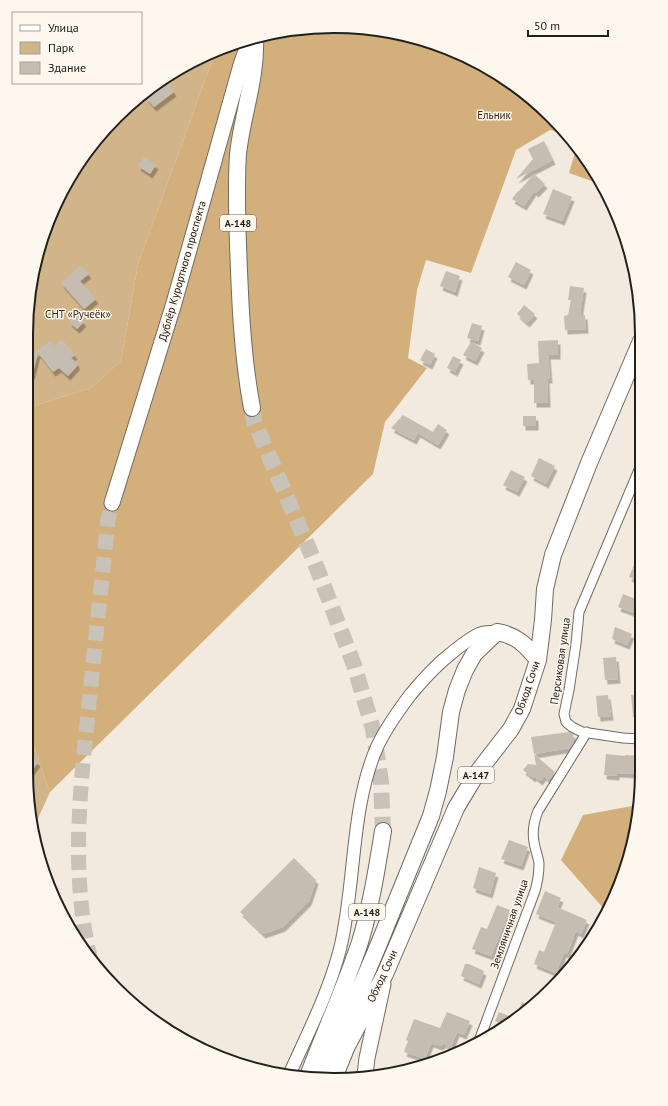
<svg xmlns="http://www.w3.org/2000/svg" width="668" height="1106" font-family="'PT Sans',sans-serif">
<style>
.green{fill:#d2b48b}
.forest{fill:#d3af7c}
.building{fill:#c5bdb2;filter:url(#shadow)}
.lines{fill:none;stroke-linecap:round;stroke-linejoin:round}
.primary-tunnel{stroke:#c9c2b8;stroke-width:15;stroke-dasharray:15 8;stroke-linecap:butt}
.trunk-tunnel{stroke:#c9c2b8;stroke-width:16;stroke-dasharray:16 8;stroke-linecap:butt}
.minor-casing{stroke:#716a60;stroke-width:11}
.tertiary-casing{stroke:#716a60;stroke-width:14}
.primary-casing{stroke:#716a60;stroke-width:17}
.trunk-casing{stroke:#716a60;stroke-width:18}
.minor{stroke:#fff;stroke-width:9}
.tertiary{stroke:#fff;stroke-width:12}
.primary{stroke:#fff;stroke-width:15}
.trunk{stroke:#fff;stroke-width:16}
.labels{text-anchor:middle;stroke-width:3;stroke-linejoin:round;paint-order:stroke}
.shield{fill:#fef7ee;stroke:#65605b;stroke-width:1}
.shield-label{font-size:10px;font-weight:bold;fill:#23201c}
.park-label{font-size:11px;fill:#36270f;stroke:#fef7ee}
.street-label{font-size:11px;fill:#23201c;stroke:#fef7ee}
.rim{fill:none;stroke:#23201c;stroke-width:2}
</style>
<defs>
<filter id="shadow"><feDropShadow dx="2.5" dy="4.5" stdDeviation="0" flood-color="#0004"/></filter>
</defs>
<rect width="100%" height="100%" fill="#f2eadf"/>
<path class="green" d="M216,50L138,264L121,361L91,388L27,408V314L42,235L78,163L116,116L163,78Z
M34,747L50,792L35,825L26,772V750Z"/>
<path class="forest" d="M334,26L394,32L452,50L505,78L565,131L569,135L550,130L516,150L471,273L426,260L417,290L408,358L427,368L385,422L373,474L50,792L34,747L26,750V500L30,494L26,481L27,408L91,388L121,361L138,264L216,50L274,32Z
M577,146L601,180L603,185L569,173Z
M638,805L626,871L604,915V909L561,860L583,815Z"/>
<path class="building" d="M167,82L174,92L154,107L146,98Z
M544,141L553,160L516,179L533,159L528,149Z
M144,157L156,165L150,174L138,166Z
M534,174L545,184L536,193L534,191L524,206L512,199L518,191H519Z
M553,189L572,197L562,221L543,214Z
M516,262L531,270L524,285L508,277Z
M81,265L89,274L80,281L96,299L84,309L61,283Z
M446,271L460,276L455,292L440,286Z
M570,286L584,288L580,315H585L586,329L565,330L564,316L568,315L571,300H568Z
M524,305L535,314L527,323L517,314Z
M76,314L84,322L77,329L69,322Z
M472,323L482,326L478,341L467,338Z
M62,339L75,355L71,358L77,363V366L68,376L59,368L53,372L38,353L32,376L27,367V344L33,354L50,341L54,346Z
M558,340V355H548L550,379H547L548,403H534V380H528L527,364L539,363L538,341Z
M471,342L482,348L475,361L463,355Z
M426,349L435,354L430,365L420,360Z
M453,356L461,360L455,372L447,368Z
M403,415L433,432L438,424L447,430L438,445L418,433L414,440L391,428Z
M523,416H536V426H523Z
M539,458L555,466L546,484L531,476Z
M511,470L525,477L517,492L503,485Z
M634,565L641,568V582L629,577Z
M623,594L641,601L637,614L618,607Z
M615,627L632,634L627,645L612,639Z
M616,657L618,679L605,680L603,658Z
M641,694V716L633,717L631,695Z
M608,695L611,716L598,717L596,696Z
M569,732L573,734L574,741L570,748L534,754L555,772L548,780L544,776L540,781L534,776L533,778L523,770L528,764L536,765L531,737Z
M26,754L38,762L27,778L26,772Z
M606,754L625,756V755L639,756L638,774L617,773V776L604,775Z
M509,840L528,847L521,866L501,859Z
M294,858L316,880L309,901L283,927L263,934L240,912Z
M479,867L496,873L490,894L473,888Z
M545,891L561,898L557,907L587,920L581,934L576,931L567,954L564,953L556,973L534,964L539,950L544,952L556,922L536,914Z
M497,905L510,910L491,956L472,949L481,927L487,929Z
M465,964H469L484,971L479,984L461,976Z
M522,1002L531,1006L521,1016L505,1025L495,1021L499,1012L515,1018Z
M447,1012L470,1021L464,1035L457,1032L449,1053L445,1043L440,1046L431,1043L425,1059L404,1052L408,1041L406,1040L414,1019L440,1028Z"/>
<g class="lines">
<path class="primary-tunnel" d="M91,961C70,876 80,789 89,704C95,642 102,581 108,519L112,503"/>
<path class="trunk-tunnel" d="M252,408L254,421L315,563L354,665L373,729L381,782L383,831"/>
<defs>
<path id="minor" d="M641,465L579,612L576,644L569,690L564,714L566,722L572,727L582,732L623,738L641,739
M480,1038L535,891C538,881 539,872 539,863C538,856 535,849 534,842C532,831 534,821 538,811L587,732"/>
<path id="tertiary" d="M290,1073C308,1033 329,992 340,949C356,884 350,809 377,747C386,728 398,711 411,694C421,682 431,671 442,661C453,652 466,640 479,634C484,631 491,632 497,632"/>
<path id="primary" d="M112,503L174,303L241,65L250,39
M365,1075L367,1058L383,984"/>
<path id="trunk" d="M252,408C242,355 240,300 238,245C237,215 236,184 238,154C242,116 257,77 255,38
M308,1076C325,1031 345,987 360,942C371,906 377,868 383,831
M322,1078L378,946L431,816L438,791L445,757L451,712L457,690L465,670L474,654L497,632C516,635 526,645 538,660
M333,1080L347,1046L385,974L456,808L477,773L511,729L522,709L538,660L543,620L545,589L553,555L589,463L641,341"/>
</defs>
<use href="#minor" class="minor-casing"/>
<use href="#tertiary" class="tertiary-casing"/>
<use href="#primary" class="primary-casing"/>
<use href="#trunk" class="trunk-casing"/>
<use href="#minor" class="minor"/>
<use href="#tertiary" class="tertiary"/>
<use href="#primary" class="primary"/>
<use href="#trunk" class="trunk"/>
</g>
<g class="labels">
<g class="shield">
<rect x="220" y="215" width="36" height="16" rx="3"/>
<rect x="458" y="767" width="36" height="16" rx="3"/>
<rect x="349" y="904" width="36" height="16" rx="3"/>
</g>
<g class="shield-label">
<text x="238" y="227">А-148</text>
<text x="476" y="779">А-147</text>
<text x="367" y="916">А-148</text>
</g>
<g class="park-label">
<text x="494" y="119">Ельник</text>
<text x="78" y="318">СНТ «Ручеёк»</text>
</g>
<g class="street-label">
<text transform="translate(182 271) rotate(-74)" y="4">Дублёр Курортного проспекта</text>
<text transform="translate(560 661) rotate(-82)" y="4">Персиковая улица</text>
<text transform="translate(527 688) rotate(-71)" y="4">Обход Сочи</text>
<text transform="translate(509 924) rotate(-71)" y="4">Земляничная улица</text>
<text transform="translate(382 976) rotate(-65)" y="4">Обход Сочи</text>
</g>
</g>
<path d="M0 0H668V1106H0ZM334 33H334A301 301 0 0 1 635 334V772A301 301 0 0 1 334 1073H334A301 301 0 0 1 33 772V334A301 301 0 0 1 334 33Z" fill="#fef7ee" fill-rule="evenodd"/>
<path class="rim" d="M334 33H334A301 301 0 0 1 635 334V772A301 301 0 0 1 334 1073H334A301 301 0 0 1 33 772V334A301 301 0 0 1 334 33Z"/>
<rect x="12" y="12" width="130" height="72" fill="#fef7ee" stroke="#a6a19a"/>
<rect x="20" y="25" width="20" height="6" fill="#ffffff" stroke="#a6a19a"/>
<text x="48" y="32" font-size="12" fill="#23201c">Улица</text>
<rect x="20" y="42" width="20" height="12" fill="#d2b48b" stroke="#a6a19a"/>
<text x="48" y="52" font-size="12" fill="#23201c">Парк</text>
<rect x="20" y="62" width="20" height="12" fill="#c5bdb2" stroke="#a6a19a"/>
<text x="48" y="72" font-size="12" fill="#23201c">Здание</text>
<path d="M528 30v6h80v-6" fill="none" stroke="#23201c" stroke-width="2"/>
<text x="534" y="30" font-size="12" fill="#23201c" stroke="#fef7ee" stroke-width="3" paint-order="stroke">50 m</text>
</svg>
